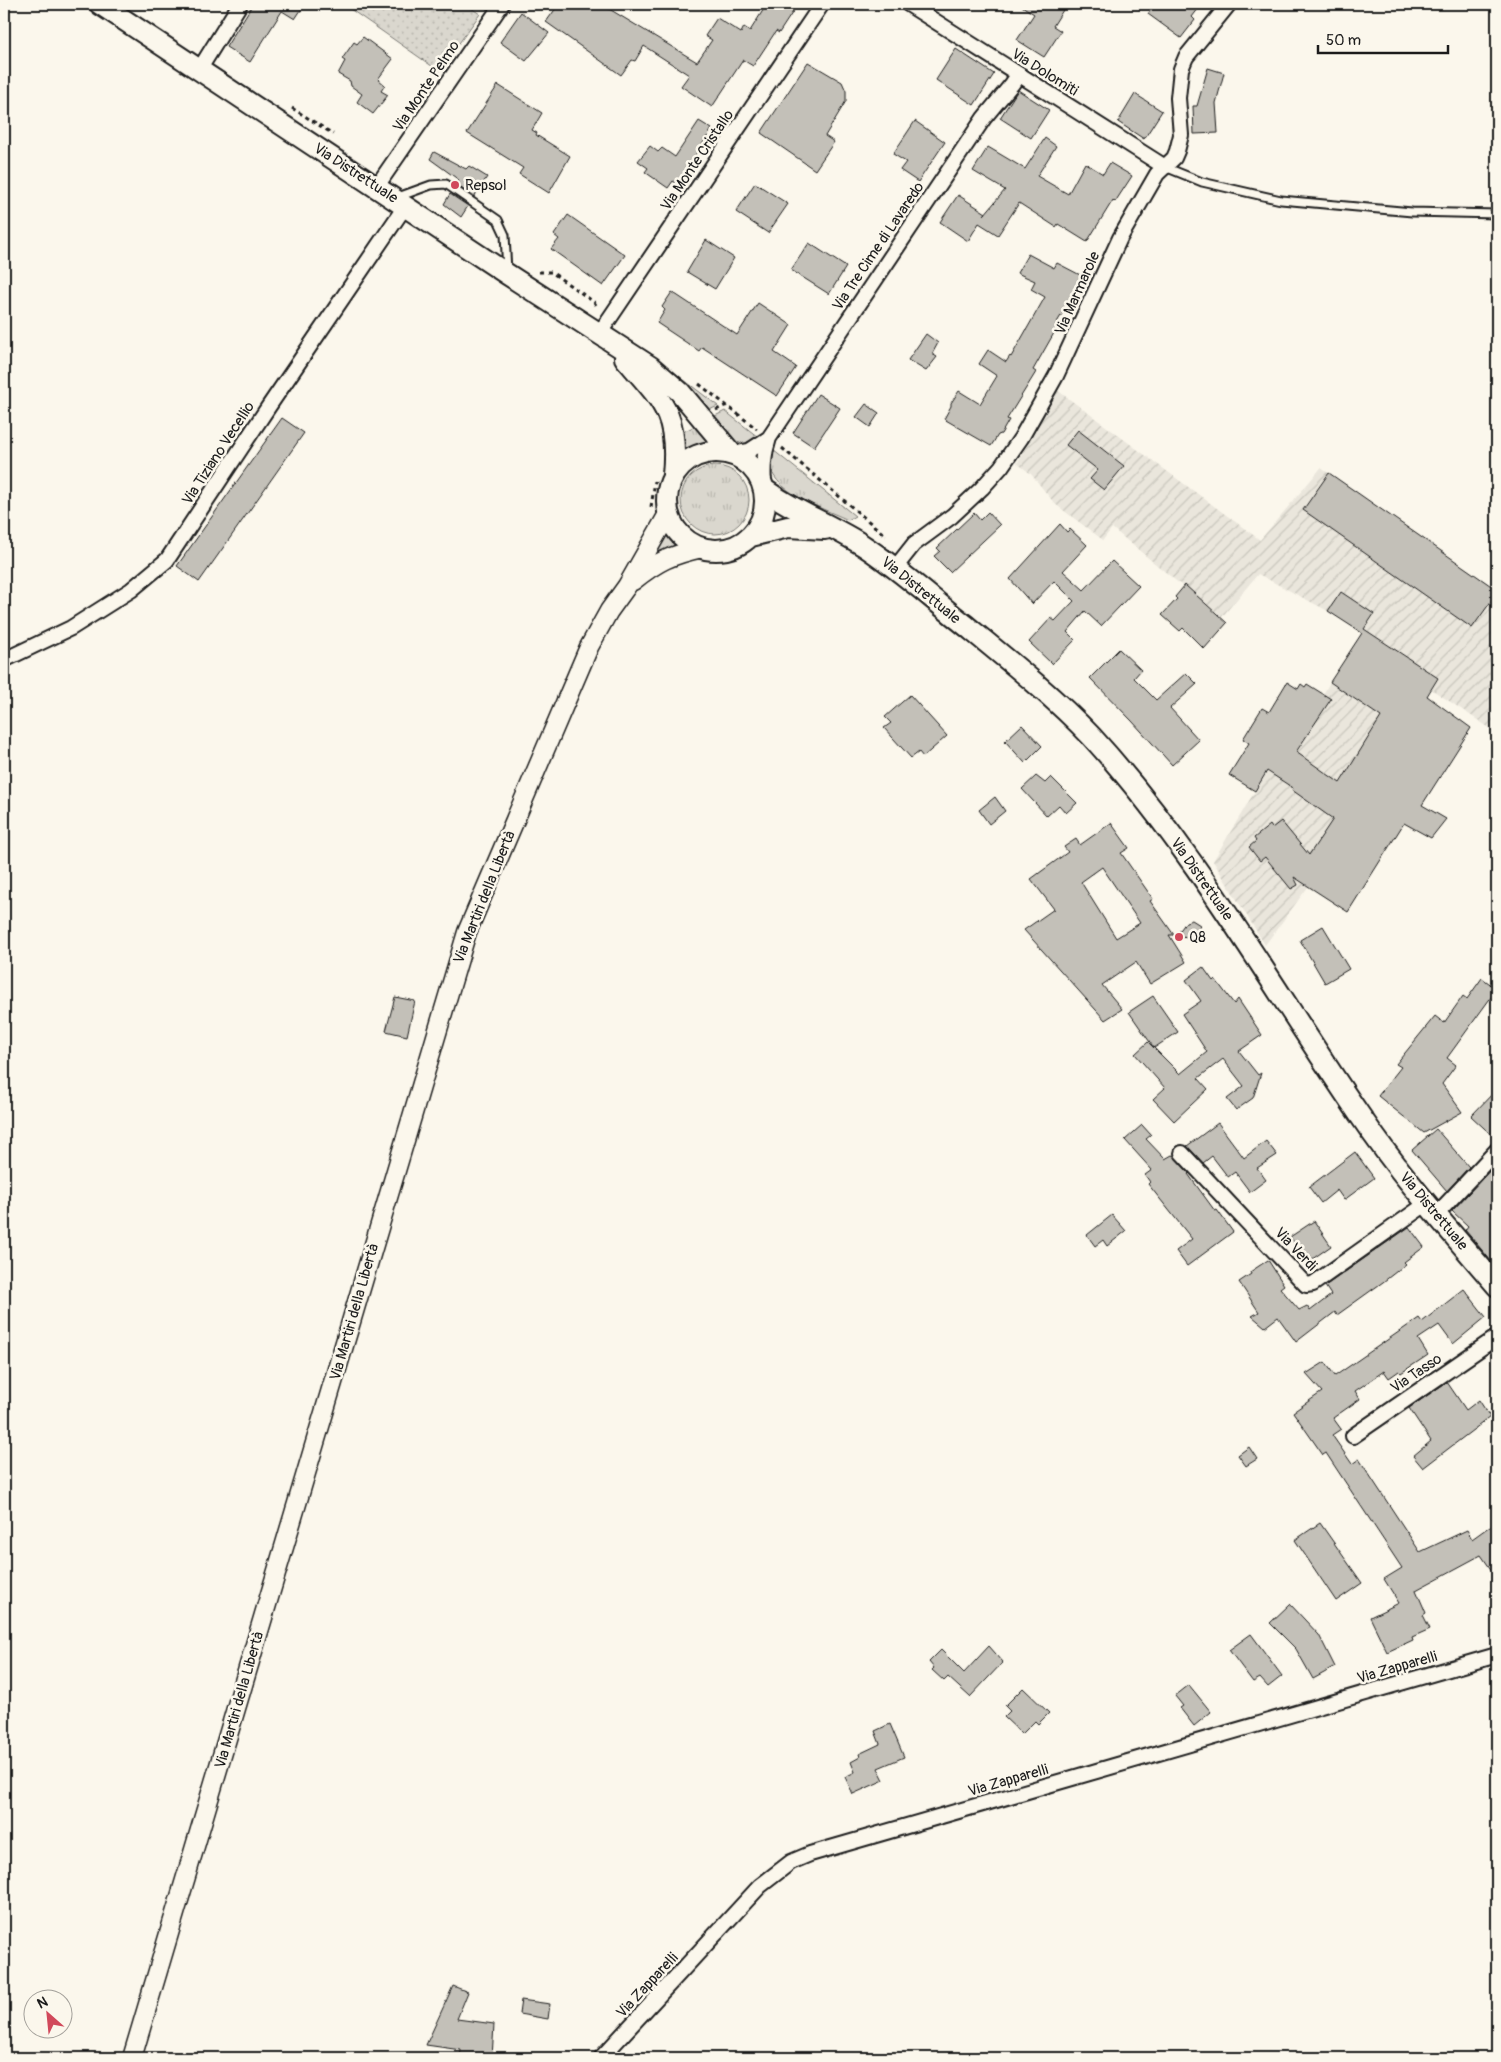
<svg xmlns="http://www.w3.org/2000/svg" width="1501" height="2062" font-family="Pangolin,sans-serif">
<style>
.industrial{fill:url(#industrial-furrows)}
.grass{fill:url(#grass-tufts);stroke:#7b7a75}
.park{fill:url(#park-dots);stroke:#7b7a75}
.building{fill:#c3c0b8;stroke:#1c1c1c;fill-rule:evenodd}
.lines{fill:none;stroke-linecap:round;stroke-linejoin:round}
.service-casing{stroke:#1c1c1c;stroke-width:11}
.minor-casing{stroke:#1c1c1c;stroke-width:18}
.tertiary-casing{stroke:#1c1c1c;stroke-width:21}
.secondary-casing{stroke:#1c1c1c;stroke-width:24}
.path{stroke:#1c1c1c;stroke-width:3;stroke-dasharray:4 4;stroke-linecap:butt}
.service{stroke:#fbf7ec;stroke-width:7}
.minor{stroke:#fbf7ec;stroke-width:14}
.tertiary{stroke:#fbf7ec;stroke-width:18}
.secondary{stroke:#fbf7ec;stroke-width:20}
.poi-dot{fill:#d1495b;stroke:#fbf7ec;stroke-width:2}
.labels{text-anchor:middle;stroke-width:5;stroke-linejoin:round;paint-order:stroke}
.street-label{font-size:15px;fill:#1c1c1c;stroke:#fbf7ec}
.poi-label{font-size:15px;fill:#1c1c1c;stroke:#fbf7ec;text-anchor:start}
</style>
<defs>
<pattern id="industrial-furrows" width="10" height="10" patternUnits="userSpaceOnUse" patternTransform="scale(1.25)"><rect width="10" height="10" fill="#eae6dc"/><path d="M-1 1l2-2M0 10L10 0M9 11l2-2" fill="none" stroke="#c8c5bc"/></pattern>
<pattern id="grass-tufts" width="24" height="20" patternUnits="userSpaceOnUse" patternTransform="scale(1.25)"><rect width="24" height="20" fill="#dad7ce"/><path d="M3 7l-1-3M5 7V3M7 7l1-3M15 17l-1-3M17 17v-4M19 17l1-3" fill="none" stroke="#bab8b0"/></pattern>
<pattern id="park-dots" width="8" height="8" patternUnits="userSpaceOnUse" patternTransform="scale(1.25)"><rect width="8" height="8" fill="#dad7ce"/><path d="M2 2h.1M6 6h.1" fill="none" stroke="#bab8b0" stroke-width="1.8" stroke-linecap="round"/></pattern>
</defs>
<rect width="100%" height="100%" fill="#fbf7ec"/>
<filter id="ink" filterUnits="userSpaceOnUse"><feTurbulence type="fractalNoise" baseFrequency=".02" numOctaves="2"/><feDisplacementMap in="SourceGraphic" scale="10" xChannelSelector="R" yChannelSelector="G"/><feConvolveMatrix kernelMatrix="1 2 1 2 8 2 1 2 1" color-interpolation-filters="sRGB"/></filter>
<g filter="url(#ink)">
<path class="industrial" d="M1057,390L1260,540L1321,468L1497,590V733L1431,689L1427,696L1471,728L1422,805L1446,819L1431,838L1404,824L1348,912L1308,887L1265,945L1213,861L1255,791L1229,775L1249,744L1243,739L1262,708L1269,712L1287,682L1318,702L1373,614L1341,592L1328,611L1258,574L1221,618L1112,528L1103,540L1055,504L1031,474L1017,463Z"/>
<path class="grass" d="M665,367H667L718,406L707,411Z
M725,411L758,437C735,453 726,434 713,417Z
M697,425L709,440L683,451L681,433Z
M773,450L855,516L848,520C824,508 755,488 773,450Z
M681 500a34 34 0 1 1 68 0a34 34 0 1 1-68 0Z
M667,534L678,546L654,556L655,554Z"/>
<path class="park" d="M343,4H465L480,14L439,71Z"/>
<path class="building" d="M253,4H305L295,19L282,11L250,62L226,47Z
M559,4H601L697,62L712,40L705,36L717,18L741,33L744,27L750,31L767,4H798L779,33L776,31L753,66L743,60L712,107L681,86L689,75L644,46L635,61L632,60L621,75L546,22Z
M1019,4H1053L1063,10L1053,26L1061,31L1044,57L1017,40L1034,14Z
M1155,4H1202L1192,17L1195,20L1181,38L1148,14Z
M521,12L549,33L526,61L500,42Z
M363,37L393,59L378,79L385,85L381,91L388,95L373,114L357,102L362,94L351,86L350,81L338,74L345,61L342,59L354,42L357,44Z
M956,49L994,74L974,105L936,80Z
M808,62L842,82L846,91V101L825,136L834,142L815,170L761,133Z
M1208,68L1224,73L1216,103L1218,133L1194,134L1193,106H1197Z
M498,85L542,113L532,130L537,133L536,135L570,156L549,193L519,174L523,168L467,133Z
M1018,90L1049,110L1031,138L1000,118Z
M1135,94L1162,111L1144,139L1118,122Z
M699,121L712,129L677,184L673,181L668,188L645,172L648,168L638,161L650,146L658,152L662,148L675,157Z
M915,121L945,142L918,182L900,170L906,162L893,154Z
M1045,138L1056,146L1037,176L1068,194L1085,163L1103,174L1110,163L1132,176L1115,202L1113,200L1087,242L1058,224L1056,227L1019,203L998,235L979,223L968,241L940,222L958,195L986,213L984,215L1005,190L973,171L988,147L1025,169Z
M434,152L466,169L469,166L487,177L474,197L456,185L459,180L430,159Z
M755,183L788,204L768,233L736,212Z
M450,194L468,206L461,217L444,204Z
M568,215L625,255L603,286L551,249L559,239L554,235Z
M706,240L734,258L715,289L687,272Z
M809,243L846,267L829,294L791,270Z
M1028,254L1054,268L1057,263L1084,277L1056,324L1058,326L1033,370L1036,372L1007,419L1009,420L1001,434L998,435L991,446L944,419L951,406V403L959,391L980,404L997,376L979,364L988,350L1006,362L1010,356L1011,357L1045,297L1031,289L1035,281L1017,273Z
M672,292L737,335L758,303L791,325L774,352L796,367L777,396L702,347L699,351L657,323L665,310L662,307Z
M926,334L938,343L932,354L937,357L926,371L908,360Z
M818,394L840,408L814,447L793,433Z
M866,404L879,413L870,427L856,417Z
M282,418L304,433L199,582L177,566Z
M1078,430L1124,466L1104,490L1090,479L1098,470L1066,445Z
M1329,473L1497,590V593L1472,628L1303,510Z
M988,512L1000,525L950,572L934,556L940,551L937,548L974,513L980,520Z
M1060,524L1067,532L1070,529L1087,545L1063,571L1084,590L1112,561L1139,586L1101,626L1085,611L1067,632L1075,640L1052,664L1029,642L1051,618L1055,621L1074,601L1054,581L1032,604L1010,579Z
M1185,585L1227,623L1204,649L1183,628L1180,631L1162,615L1177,599L1175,597Z
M1341,592L1374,614L1364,629L1438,678L1427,696L1471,728L1422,805L1446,819L1431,838L1404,823L1348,912L1294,877L1298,885L1291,889L1265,857L1260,861L1249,847L1256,841L1254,838L1270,825L1272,828L1281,821L1309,855L1333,819L1292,790L1293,788L1267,771L1255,791L1229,775L1249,743L1243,739L1262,708L1269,712L1287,682L1298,689L1301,684L1305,687L1307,684L1331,699L1296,752L1340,783L1381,717L1330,682L1362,633L1328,611Z
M1119,649L1141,670L1134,678L1156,700L1186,673L1197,684L1170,708L1199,740L1172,765L1132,721L1090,678Z
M910,695L947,736L923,757L919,752L911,758L884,728L891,723L885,717Z
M1022,725L1042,746L1025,763L1005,741Z
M1036,776L1045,783L1051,777L1077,803L1066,813L1059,805L1047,816L1022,789Z
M995,797L1005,811L989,824L979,810Z
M1111,823L1129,848L1121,853L1153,899L1150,901L1174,935H1169L1186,962L1150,984L1136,962L1102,985L1122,1009L1105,1020L1024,930L1054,909L1031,879L1068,852L1064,847L1076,839L1080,845ZM1102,867L1140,923L1116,938L1081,882Z
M1192,920L1200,925L1198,934L1193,937L1176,936L1186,922Z
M1323,926L1349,969L1325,983L1300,940Z
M1203,967L1213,981L1215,979L1234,1004L1238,999L1262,1035L1239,1051L1258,1075L1261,1073L1253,1098L1236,1110L1227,1099L1244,1086L1223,1059L1198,1078L1208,1089L1174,1121L1153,1099L1165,1088L1135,1054L1148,1042L1180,1074L1207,1052L1182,1014L1201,1001L1186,980Z
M1482,978L1497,989L1447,1058L1456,1065L1442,1084L1462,1112L1424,1133L1378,1096L1401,1067L1396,1064L1435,1016L1444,1023L1463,996L1467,999Z
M1153,996L1178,1032L1154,1048L1129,1012Z
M395,997L415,1001L407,1036L386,1031Z
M1497,1089V1140L1471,1116Z
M1218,1123L1244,1158L1266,1141L1277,1155L1257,1168L1266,1180L1250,1192L1235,1172L1228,1177L1212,1156L1203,1163L1187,1146Z
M1142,1125L1151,1135L1146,1139L1165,1159L1172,1155L1174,1156L1189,1173L1188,1174L1215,1211L1217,1210L1233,1232L1187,1266L1176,1251L1192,1239L1148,1184L1150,1182L1145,1175L1152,1170L1125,1140Z
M1436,1129L1469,1167L1447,1191L1412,1150Z
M1355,1152L1374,1178L1344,1200L1337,1190L1321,1203L1309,1187Z
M1497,1163V1268L1465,1230L1468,1226L1452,1211Z
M1112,1215L1126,1231L1107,1246L1103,1240L1095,1246L1087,1235Z
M1314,1221L1331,1246L1308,1262L1290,1237Z
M1409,1227L1424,1247L1404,1262L1406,1264L1383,1282L1337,1315L1335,1312L1296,1342L1278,1317L1265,1327L1252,1316L1259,1312L1239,1282L1251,1274L1250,1272L1268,1260L1284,1285L1280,1288L1299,1310L1307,1306L1310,1311L1331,1295L1325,1286Z
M1464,1289L1486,1317L1453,1344L1439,1325L1418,1339L1428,1355L1401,1373L1399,1371L1389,1378L1384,1371L1355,1391L1360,1399L1333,1418L1341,1429L1332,1435L1352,1464L1359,1459L1420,1552L1467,1530L1472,1539L1497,1521V1578L1481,1555L1416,1590L1426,1613L1423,1615L1430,1629L1412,1637L1413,1640L1387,1652L1370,1617L1399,1603L1384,1579L1402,1568L1326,1453L1323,1455L1293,1412L1322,1392L1306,1374L1325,1362L1335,1376L1419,1318L1422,1322Z
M1447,1382L1466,1410L1479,1400L1490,1417L1423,1468L1413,1456L1431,1441L1409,1408Z
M1249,1447L1257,1459L1246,1466L1238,1455Z
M1320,1523L1362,1583L1336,1601L1295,1540Z
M1290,1604L1319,1635L1335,1667L1313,1679L1296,1649L1270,1623Z
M1251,1634L1282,1676L1268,1687L1260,1678L1253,1682L1229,1650Z
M989,1646L1003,1662L970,1697L948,1677L944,1681L932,1670L934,1668L929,1662L941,1650L964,1673Z
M1189,1685L1211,1712L1194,1726L1180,1708L1183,1706L1175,1696Z
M1023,1688L1049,1713L1038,1724L1035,1721L1022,1734L1004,1717L1010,1711L1005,1706Z
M890,1724L904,1757L878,1768L884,1780L853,1794L845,1777L855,1772L851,1762L860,1757L859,1754L880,1744L875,1731Z
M453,1986L468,1992L457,2019L494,2024L492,2058H460L461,2050L426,2045Z
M521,2000L550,2004L548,2019L519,2014Z"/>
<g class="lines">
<defs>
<path id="service" d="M1165,167L1202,182L1281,200L1412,212L1497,214
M398,197L431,185L446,184L498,220L505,235L507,271"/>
<path id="minor" d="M908,4L1165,167
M199,70L240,4
M377,186L502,4
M599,334L822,4
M769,438L984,118L1012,84L1018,75
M732,454L749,451L769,438C763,456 763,470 764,489
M895,568L914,544L952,516L982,488L1001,467L1021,438L1056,376L1120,238L1157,174L1174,158L1177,151L1181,135L1178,98L1181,69L1186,57L1229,4
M4,660L71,628L131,590L167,560L269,406L406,205
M1182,1153L1306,1285L1313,1284L1426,1204
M1436,1215L1497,1150
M1353,1436L1497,1337
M601,2058L760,1886L791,1862L810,1854L1497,1655"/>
<path id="tertiary" d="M633,581C658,561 671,555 702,548
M132,2058L467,932L589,647L609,611L627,586L668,514"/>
<path id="secondary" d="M100,4L507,274L651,367L680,392L732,454
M625,358C663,402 679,414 673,475
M667 501a49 49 0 1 1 98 0a49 49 0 1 1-98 0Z
M764,489C795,512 832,525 864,546C899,569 931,598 964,624C1008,660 1053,696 1092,737C1196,851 1272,987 1359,1114C1400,1175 1449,1230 1497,1286
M751,536L788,527L825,529"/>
</defs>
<use href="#service" class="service-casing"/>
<use href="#minor" class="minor-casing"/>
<use href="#tertiary" class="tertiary-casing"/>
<use href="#secondary" class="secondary-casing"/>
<path class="path" d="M292,108L333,134
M539,272H551L594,302L598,308
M699,384L757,429
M716,410L727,405
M782,448L886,536
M651,507L655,481"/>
<use href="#service" class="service"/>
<use href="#minor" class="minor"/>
<use href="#tertiary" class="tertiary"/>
<use href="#secondary" class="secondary"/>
</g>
</g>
<g class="poi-dot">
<circle cx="455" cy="185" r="5"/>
<circle cx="1179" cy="937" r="5"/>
</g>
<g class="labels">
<g class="street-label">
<text transform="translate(1045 72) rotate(32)" y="5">Via Dolomiti</text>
<text transform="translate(426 86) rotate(-56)" y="5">Via Monte Pelmo</text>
<text transform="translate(697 160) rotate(-56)" y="5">Via Monte Cristallo</text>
<text transform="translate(356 173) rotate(33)" y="5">Via Distrettuale</text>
<text transform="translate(878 246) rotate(-56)" y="5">Via Tre Cime di Lavaredo</text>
<text transform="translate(1077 293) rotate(-66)" y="5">Via Marmarole</text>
<text transform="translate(218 453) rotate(-57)" y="5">Via Tiziano Vecellio</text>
<text transform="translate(921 590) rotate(39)" y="5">Via Distrettuale</text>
<text transform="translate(1202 879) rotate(55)" y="5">Via Distrettuale</text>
<text transform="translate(484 897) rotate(-68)" y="5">Via Martiri della Libertà</text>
<text transform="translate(1434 1211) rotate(50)" y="5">Via Distrettuale</text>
<text transform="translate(1296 1249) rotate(46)" y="5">Via Verdi</text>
<text transform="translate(354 1312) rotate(-74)" y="5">Via Martiri della Libertà</text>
<text transform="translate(1416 1373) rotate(-34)" y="5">Via Tasso</text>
<text transform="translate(1397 1667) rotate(-16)" y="5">Via Zapparelli</text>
<text transform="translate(239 1700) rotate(-74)" y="5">Via Martiri della Libertà</text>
<text transform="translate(1008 1780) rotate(-16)" y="5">Via Zapparelli</text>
<text transform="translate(647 1985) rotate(-47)" y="5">Via Zapparelli</text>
</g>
<g class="poi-label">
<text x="465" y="190">Repsol</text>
<text x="1189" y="942">Q8</text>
</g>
</g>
<rect width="1501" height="2062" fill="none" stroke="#fbf7ec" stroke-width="20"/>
<rect x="10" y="10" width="1481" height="2042" fill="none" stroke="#1c1c1c" stroke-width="2" filter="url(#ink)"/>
<g transform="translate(48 2014) rotate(333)"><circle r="24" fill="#fbf7ec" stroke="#a29f99"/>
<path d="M0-4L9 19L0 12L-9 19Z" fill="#d1495b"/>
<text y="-8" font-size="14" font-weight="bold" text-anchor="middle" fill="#1c1c1c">N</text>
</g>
<path d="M1318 45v8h130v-8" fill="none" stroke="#1c1c1c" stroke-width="2.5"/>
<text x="1326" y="45" font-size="15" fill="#1c1c1c" stroke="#fbf7ec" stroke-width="4" paint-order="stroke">50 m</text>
</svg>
